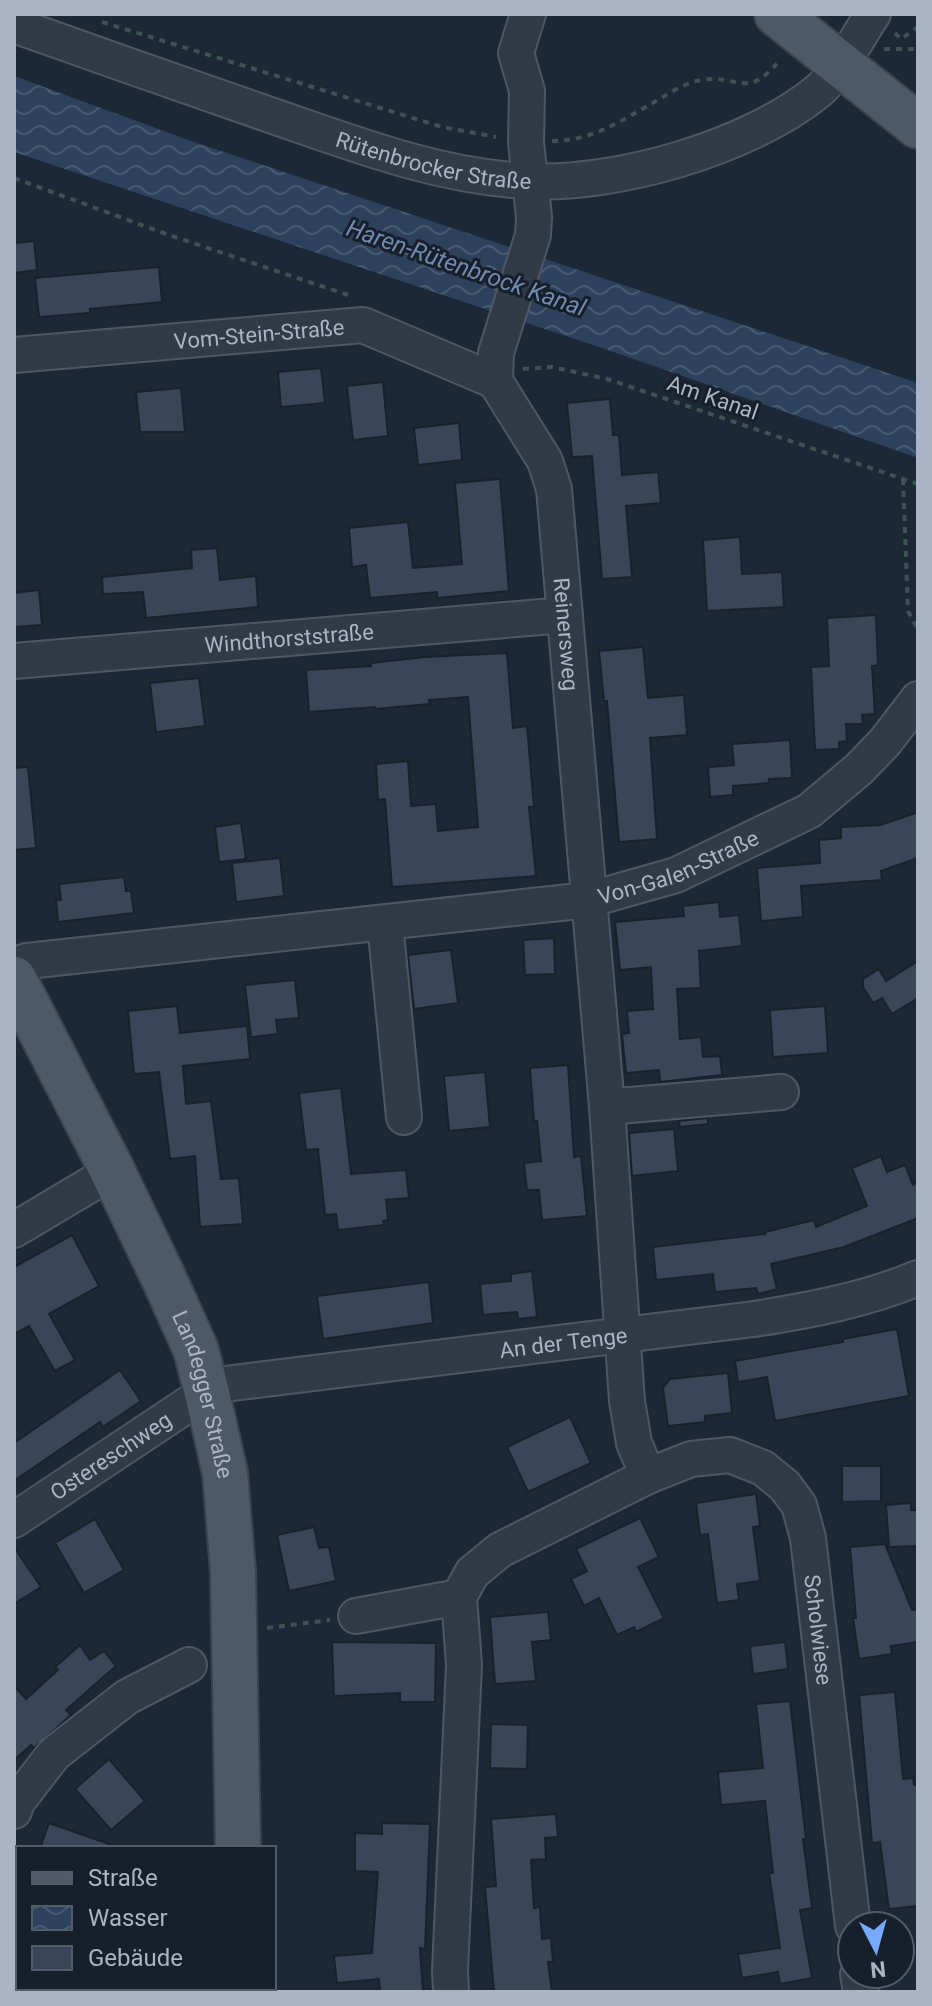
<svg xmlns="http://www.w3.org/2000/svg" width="932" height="2006" font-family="Roboto,sans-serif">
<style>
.water{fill:url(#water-waves)}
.building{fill:#394658;stroke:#19212d;stroke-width:2}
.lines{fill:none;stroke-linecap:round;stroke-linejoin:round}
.minor-casing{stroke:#4e5765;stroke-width:38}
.major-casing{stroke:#3a4350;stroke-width:48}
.path{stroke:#3d5255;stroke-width:4;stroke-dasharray:6 6;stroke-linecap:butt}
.minor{stroke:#313a47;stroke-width:34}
.major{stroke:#4e5967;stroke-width:44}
.labels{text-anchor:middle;stroke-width:6;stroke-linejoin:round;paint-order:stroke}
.street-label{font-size:22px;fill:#aab4c5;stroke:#171f2b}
.water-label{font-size:24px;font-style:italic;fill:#708ab0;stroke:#171f2b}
</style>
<defs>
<pattern id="water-waves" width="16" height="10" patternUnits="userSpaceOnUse" patternTransform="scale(2)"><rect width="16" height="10" fill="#2d415d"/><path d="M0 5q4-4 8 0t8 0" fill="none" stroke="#495a73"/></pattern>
</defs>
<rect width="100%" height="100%" fill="#1d2836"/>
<path class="water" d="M14,76L191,141L918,383V458L602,348L14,152Z"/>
<path class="building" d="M34,241L37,270L14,273V243Z
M159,267L162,302L90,309V313L39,317L35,278Z
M321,368L325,403L281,407L278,372Z
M383,382L388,436L353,440L347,386Z
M181,388L185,432H140L136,392Z
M610,399L613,435H619L622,475L658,472L661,503L626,506L632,577L602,579L592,456L572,457L567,403Z
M459,423L462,460L418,465L414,428Z
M500,479L509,591L437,598V592L370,598L366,565L352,567L349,528L408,522L413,568L462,564L455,483Z
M740,537L742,574L782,572L784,607L707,611L703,540Z
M217,548L220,580L256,576L258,607L146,618L143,592L103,594L102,577L192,568L191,550Z
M39,590L42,625L14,627V593Z
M876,615L878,665L872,666L875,714L862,715L863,724H846L847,741L839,742V749L815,750L811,667L829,666L827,618Z
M643,647L648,698L684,695L687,735L650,738L657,839L619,842L607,701H604L599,651Z
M507,653L513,728L527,726L534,807H529L536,876L392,887L385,799L378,800L376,764L408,761L411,806L436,804L438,831L478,827L468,697L429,700L430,704L375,709V707L309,712L306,670L371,666V663L425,657Z
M199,678L205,726L156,732L150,683Z
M790,740L792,778L769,779V783L733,786V795L710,797L708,767L734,765L732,744Z
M28,767L36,848L14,850V768Z
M918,812V858L881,871L882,880L801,886L803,917L761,921L757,868L820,863L819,840L841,838V827L881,825Z
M241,823L246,859L219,862L215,827Z
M280,858L284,896L236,902L232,863Z
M124,877L126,891H131L134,913L58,922L56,900H61L59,884Z
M719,902L720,917L739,915L742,946L699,951L701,988L677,989L680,1039L701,1037L703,1057L720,1056L722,1075L660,1082L659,1070L626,1073L622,1034L629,1033L627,1011L653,1009L651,967L620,970L615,922L684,916L683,906Z
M554,938L555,974L525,975L523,940Z
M451,950L458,1003L414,1009L408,955Z
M918,961V998L892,1014L882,998L873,1003L863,987V979L879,969L886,981Z
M295,980L299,1018L276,1020L278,1034L251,1037L245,985Z
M177,1006L180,1033L247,1026L250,1059L183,1066L186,1104L211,1101L221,1179L239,1178L243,1224L200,1227L195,1156L170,1159L159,1072L134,1074L128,1011Z
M825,1006L828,1053L773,1057L770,1010Z
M568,1065L574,1157L581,1156L587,1216L542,1220L539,1190H527L524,1163L541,1161L537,1121H534L530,1068Z
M485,1072L490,1127L449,1131L444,1076Z
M341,1088L351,1174L406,1170L409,1198L386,1200L388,1220L383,1221L384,1225L338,1230L336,1214L325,1215L318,1149L306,1150L299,1093Z
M708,1118V1124L680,1127L679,1121Z
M674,1129L678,1171L632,1176L629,1133Z
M881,1156L887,1172L905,1165L913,1185L918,1183V1218L844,1247L771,1264L777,1289L758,1294L756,1288L715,1292L713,1274L656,1280L653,1247L765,1234V1232L814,1220L816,1227L867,1206L852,1168Z
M72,1235L99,1286L49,1314L75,1360L55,1371L29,1326L14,1334V1267Z
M532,1271L537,1317L518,1319L517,1312L483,1315L480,1284L511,1281V1274Z
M429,1282L433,1323L323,1339L317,1296Z
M897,1329L909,1396L775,1421L767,1377L738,1382L735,1361L843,1342V1339Z
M120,1370L141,1401L103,1427L100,1422L14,1481V1443Z
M728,1373L732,1413L705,1416V1422L668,1426L663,1388L670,1379Z
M570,1417L591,1463L528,1492L507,1447Z
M842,1466H881V1501L842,1502Z
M756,1494L760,1526L753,1527L760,1581L737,1584L739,1600L717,1603L708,1534L700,1535L696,1503Z
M911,1503V1510H918V1546L889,1547L886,1505Z
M640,1518L659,1557L638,1567L664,1618L636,1632L634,1627L617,1635L599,1598L584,1606L571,1579L587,1571L576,1549Z
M95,1519L124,1570L84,1593L55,1543Z
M314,1527L319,1548L329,1547L336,1581L289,1591L277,1535Z
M885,1544L912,1610L918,1609V1642L891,1646L892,1654L859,1659L853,1618H856L850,1547Z
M14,1547L41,1587L14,1604Z
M548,1612L551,1640L532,1642L536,1681L495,1684L490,1617Z
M332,1642L436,1643L435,1702H400V1693L334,1696Z
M785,1642L788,1669L753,1674L750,1646Z
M80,1645L90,1660L104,1651L116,1666L66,1710L71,1715L34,1748L31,1745L14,1760V1686L26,1699L58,1670L55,1667Z
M895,1692L903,1779L913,1778L914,1785H918V1906L889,1909L880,1842L872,1843L859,1695Z
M790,1701L806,1839H803L812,1908L800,1910L812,1978L780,1984L778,1972L742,1978L738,1954L780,1948L769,1873H773L765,1801L721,1805L718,1772L763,1768L756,1704Z
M491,1724L528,1725L527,1769L490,1768Z
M109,1759L145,1801L111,1830L75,1789Z
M556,1814L558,1837L545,1838L546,1859L531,1860L534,1908L540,1907L542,1939L551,1938L553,1962H548L552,1992H494L485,1887L496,1886L491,1819Z
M49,1823L112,1845L111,1848H40Z
M382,1823L430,1824L425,1949L420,1948L423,1992H380L379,1979L337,1983L334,1956L372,1953L378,1872L355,1871V1833L382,1834Z"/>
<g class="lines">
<defs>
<g id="minor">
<path id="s1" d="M528,14L516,53L527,91L526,142L534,217L533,235L496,353L495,381L545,461L554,489L607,1107L627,1401L634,1443L648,1476"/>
<path id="s2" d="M14,25C101,56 189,87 276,117C357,145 441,177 527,181C615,186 748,148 817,92C840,73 856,39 873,14"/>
<path id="s3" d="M14,355L363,325L495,381"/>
<path id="s4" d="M14,661L565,615"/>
<path d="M385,923L404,1117"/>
<path id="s5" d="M14,965L27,961L588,900L676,875L809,811L859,769L885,742L918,699"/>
<path d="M607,1107L781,1092"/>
<path d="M14,1230L98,1180L111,1168"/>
<path id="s6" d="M14,1520L187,1405L225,1384L754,1319C811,1310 865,1300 918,1278"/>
<path d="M356,1616L459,1597"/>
<path d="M14,1811L17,1802L54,1754L127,1697L189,1665"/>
<path d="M858,1974L861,1992"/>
<path id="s7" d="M451,1992L450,1970L464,1665L459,1597L472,1573L500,1550L648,1476L691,1459L730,1455L763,1468L785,1486L799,1505L808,1538L853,1926"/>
</g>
<g id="major">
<path d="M777,14L918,126"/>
<path id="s8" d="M14,979L111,1168L165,1281L196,1350L207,1393L225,1473L233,1572L238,1848"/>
<path d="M240,1988V1992"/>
</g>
</defs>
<use href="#minor" class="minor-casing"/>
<use href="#major" class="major-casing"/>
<path class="path" d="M102,22L442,127L496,137
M895,33L901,39L918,27
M884,49H918
M552,141C594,141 626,118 661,98C673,91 688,82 701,80C739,74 746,101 780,60
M14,178L166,234L351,296
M523,369L552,367L607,379L918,484
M903,479L908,611L918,630
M267,1628L330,1620"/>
<use href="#minor" class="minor"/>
<use href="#major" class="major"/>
</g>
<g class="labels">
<g class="street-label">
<text dy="8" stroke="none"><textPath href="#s2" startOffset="442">Rütenbrocker Straße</textPath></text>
<text dy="8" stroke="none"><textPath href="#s3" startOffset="246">Vom-Stein-Straße</textPath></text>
<text transform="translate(713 397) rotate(19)" y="8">Am Kanal</text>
<text dy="8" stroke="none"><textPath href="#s1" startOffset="646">Reinersweg</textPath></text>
<text dy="8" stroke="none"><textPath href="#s4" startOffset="276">Windthorststraße</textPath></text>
<text dy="8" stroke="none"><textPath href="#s5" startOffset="674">Von-Galen-Straße</textPath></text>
<text dy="8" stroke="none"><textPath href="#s6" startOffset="592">An der Tenge</textPath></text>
<text dy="8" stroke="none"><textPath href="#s8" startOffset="458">Landegger Straße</textPath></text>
<text dy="8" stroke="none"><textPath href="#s6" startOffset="116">Ostereschweg</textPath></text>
<text dy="8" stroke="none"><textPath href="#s7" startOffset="924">Scholwiese</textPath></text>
</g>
<g class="water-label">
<text transform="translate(466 268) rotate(19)" y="8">Haren-Rütenbrock Kanal</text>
</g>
</g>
<rect width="932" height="2006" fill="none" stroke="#aab4c5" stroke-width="32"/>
<rect x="16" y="1846" width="260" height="144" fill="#171f2b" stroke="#525b69" stroke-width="2"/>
<rect x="32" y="1872" width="40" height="12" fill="#4e5967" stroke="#525b69" stroke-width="2"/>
<text x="88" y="1886" font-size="24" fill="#aab4c5">Straße</text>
<rect x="32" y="1906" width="40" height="24" fill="url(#water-waves)" stroke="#525b69" stroke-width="2"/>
<text x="88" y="1926" font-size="24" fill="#aab4c5">Wasser</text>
<rect x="32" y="1946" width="40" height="24" fill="#394658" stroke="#525b69" stroke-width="2"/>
<text x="88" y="1966" font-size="24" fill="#aab4c5">Gebäude</text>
<g transform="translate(876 1950) rotate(174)"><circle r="38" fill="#171f2b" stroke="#525b69" stroke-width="2"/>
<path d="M0-6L14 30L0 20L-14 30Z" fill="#75a8ff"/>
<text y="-12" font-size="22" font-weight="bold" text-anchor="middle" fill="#aab4c5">N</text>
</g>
</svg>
